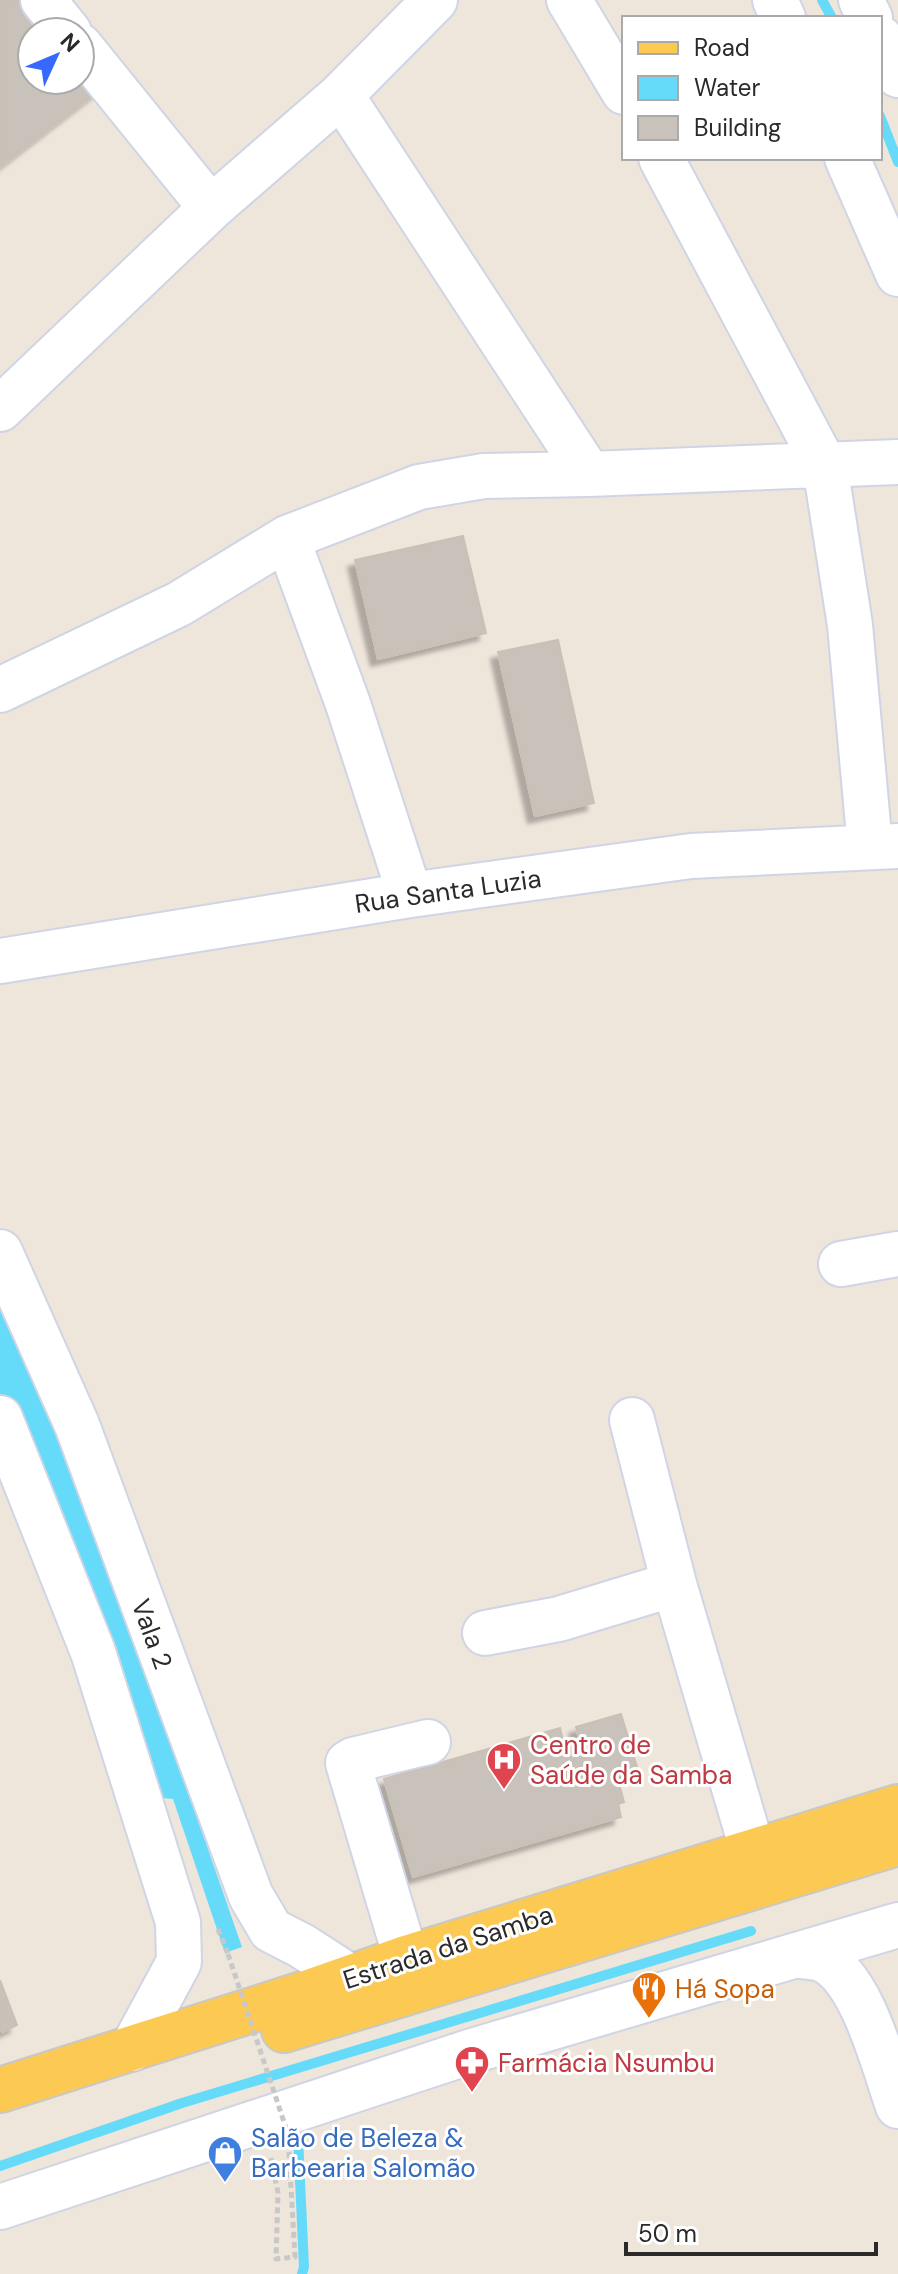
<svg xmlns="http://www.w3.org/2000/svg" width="898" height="2274" font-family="'DM Sans',sans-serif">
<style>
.water{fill:#65dbf9}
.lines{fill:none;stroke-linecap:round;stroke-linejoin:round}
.stream{stroke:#65dbf9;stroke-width:10}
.building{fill:#c9c2bb;stroke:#c9c1b5;stroke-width:2;filter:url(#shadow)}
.minor-casing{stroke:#d0d5e5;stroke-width:48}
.major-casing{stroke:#c8c8c8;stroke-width:48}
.path{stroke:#c8c8c8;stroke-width:5;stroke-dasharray:6 4;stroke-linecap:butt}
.minor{stroke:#fff;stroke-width:44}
.major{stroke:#fcc952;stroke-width:44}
.path-bridge{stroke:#c8c8c8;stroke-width:5;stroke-dasharray:6 4;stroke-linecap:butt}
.labels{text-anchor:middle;stroke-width:6;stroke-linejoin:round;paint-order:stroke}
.street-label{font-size:26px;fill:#2a2a2a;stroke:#fff}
.health-label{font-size:26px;fill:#be3a42;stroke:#fff;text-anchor:start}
.food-label{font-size:26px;fill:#c56008;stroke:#fff;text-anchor:start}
.shop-label{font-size:26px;fill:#366cbe;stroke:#fff;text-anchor:start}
</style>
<defs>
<filter id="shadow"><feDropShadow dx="-7" dy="7" stdDeviation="2" flood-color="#0004"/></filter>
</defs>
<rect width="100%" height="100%" fill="#eee5db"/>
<path class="water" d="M0,1286L72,1458L242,1947L225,1953L173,1799L162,1798L0,1400Z"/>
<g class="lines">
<path class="stream" d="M822,0L832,18
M880,116L898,162
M298,2137L304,2267L302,2274
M0,2166L182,2103L751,1931"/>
</g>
<path class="building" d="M0,0H32L57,32H32V80H80L101,89L0,167Z
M463,536L486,633L378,659L355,560Z
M558,640L594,803L535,816L498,652Z
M621,1714L638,1770L617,1776L624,1802L618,1804L621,1817L413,1877L384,1779L560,1728L566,1751L581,1746L576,1727Z
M0,1980L17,2025L2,2032L0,2024Z"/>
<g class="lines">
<defs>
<path id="minor" d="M43,0L69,32
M569,0L624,92
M775,0L783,18
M861,0L870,18
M880,38L898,75
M80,46L211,208
M341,95L589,474
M661,158L825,466L850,625L870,847
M847,158L898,274
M0,409L211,208L341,95L435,0
M287,538L348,704L410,895
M0,690L179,604L287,538L419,487L484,476L589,474L898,462
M0,961L410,895L691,856L898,846
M0,1252L77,1425L251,1896L271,1930L302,1946L350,1977
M841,1264L898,1254
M0,1418L93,1652L178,1922L179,1962L132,2049
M632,1420L674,1584L753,1852
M485,1633L559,1619L674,1584
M796,1955C804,1957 814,1957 821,1959C862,1975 884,2067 898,2106
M406,1958L348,1763L353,1760L428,1742
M0,2207L472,2051L898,1925"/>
<path id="major" d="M284,2030L898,1843
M0,2090L309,1992L406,1958L898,1807"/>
</defs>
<use href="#minor" class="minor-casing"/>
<use href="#major" class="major-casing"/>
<path class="path" d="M218,1929L228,1954
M271,2158L278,2193L276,2259L295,2257L289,2152"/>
<use href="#minor" class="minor"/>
<use href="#major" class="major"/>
<path class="path-bridge" d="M228,1954L286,2128"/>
</g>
<defs>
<symbol id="hospital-pin" viewBox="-11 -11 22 30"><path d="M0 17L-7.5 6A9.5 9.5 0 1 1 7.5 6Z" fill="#e0444e" stroke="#fff"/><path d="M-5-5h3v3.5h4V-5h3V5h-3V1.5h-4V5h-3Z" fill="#fff"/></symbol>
<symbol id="restaurant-pin" viewBox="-11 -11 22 30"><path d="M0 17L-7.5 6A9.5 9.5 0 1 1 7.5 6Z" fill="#e8710a" stroke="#fff"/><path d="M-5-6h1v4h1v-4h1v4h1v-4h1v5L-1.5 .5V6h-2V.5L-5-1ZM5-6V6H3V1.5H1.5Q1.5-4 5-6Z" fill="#fff"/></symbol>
<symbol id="pharmacy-pin" viewBox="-11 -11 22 30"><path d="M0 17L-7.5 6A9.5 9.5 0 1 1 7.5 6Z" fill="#e0444e" stroke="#fff"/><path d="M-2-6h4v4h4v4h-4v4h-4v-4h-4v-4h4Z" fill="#fff"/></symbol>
<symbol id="shop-pin" viewBox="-11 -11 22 30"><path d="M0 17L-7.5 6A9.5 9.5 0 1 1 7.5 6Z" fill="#3f7fe0" stroke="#fff"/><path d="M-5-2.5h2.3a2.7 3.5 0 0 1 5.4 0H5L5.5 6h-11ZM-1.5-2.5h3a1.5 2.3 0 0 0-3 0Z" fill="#fff"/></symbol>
</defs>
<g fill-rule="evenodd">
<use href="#hospital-pin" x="484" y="1740" width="40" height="54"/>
<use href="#restaurant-pin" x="629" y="1969" width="40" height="54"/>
<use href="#pharmacy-pin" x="452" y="2043" width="40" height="54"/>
<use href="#shop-pin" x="205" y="2133" width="40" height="54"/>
</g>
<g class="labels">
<g class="street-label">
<text transform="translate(448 891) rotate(-8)" y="9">Rua Santa Luzia</text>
<text transform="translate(152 1634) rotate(70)" y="9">Vala 2</text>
<text transform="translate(448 1947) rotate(-18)" y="9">Estrada da Samba</text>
</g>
<g class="health-label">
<text x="530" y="1754">Centro de<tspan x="530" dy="30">Saúde da Samba</tspan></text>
<text x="498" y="2072">Farmácia Nsumbu</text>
</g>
<g class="food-label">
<text x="675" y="1998">Há Sopa</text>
</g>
<g class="shop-label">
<text x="251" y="2147">Salão de Beleza &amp;<tspan x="251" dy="30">Barbearia Salomão</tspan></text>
</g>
</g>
<rect x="622" y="16" width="260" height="144" fill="#ffffff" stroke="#aaaaaa" stroke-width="2"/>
<rect x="638" y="42" width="40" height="12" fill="#fcc952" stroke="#aaaaaa" stroke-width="2"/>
<text x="694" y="56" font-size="24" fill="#2a2a2a">Road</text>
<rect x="638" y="76" width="40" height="24" fill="#65dbf9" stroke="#aaaaaa" stroke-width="2"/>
<text x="694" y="96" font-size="24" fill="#2a2a2a">Water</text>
<rect x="638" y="116" width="40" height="24" fill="#c9c2bb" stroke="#aaaaaa" stroke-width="2"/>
<text x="694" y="136" font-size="24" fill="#2a2a2a">Building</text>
<g transform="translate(56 56) rotate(46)"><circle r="38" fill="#ffffff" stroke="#aaaaaa" stroke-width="2"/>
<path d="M0-6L14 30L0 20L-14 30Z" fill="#3769ff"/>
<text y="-12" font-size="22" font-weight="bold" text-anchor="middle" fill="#2a2a2a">N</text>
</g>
<path d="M626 2242v12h250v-12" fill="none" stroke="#2a2a2a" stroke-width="4"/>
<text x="638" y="2242" font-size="24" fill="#2a2a2a" stroke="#ffffff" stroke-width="6" paint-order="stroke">50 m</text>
</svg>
